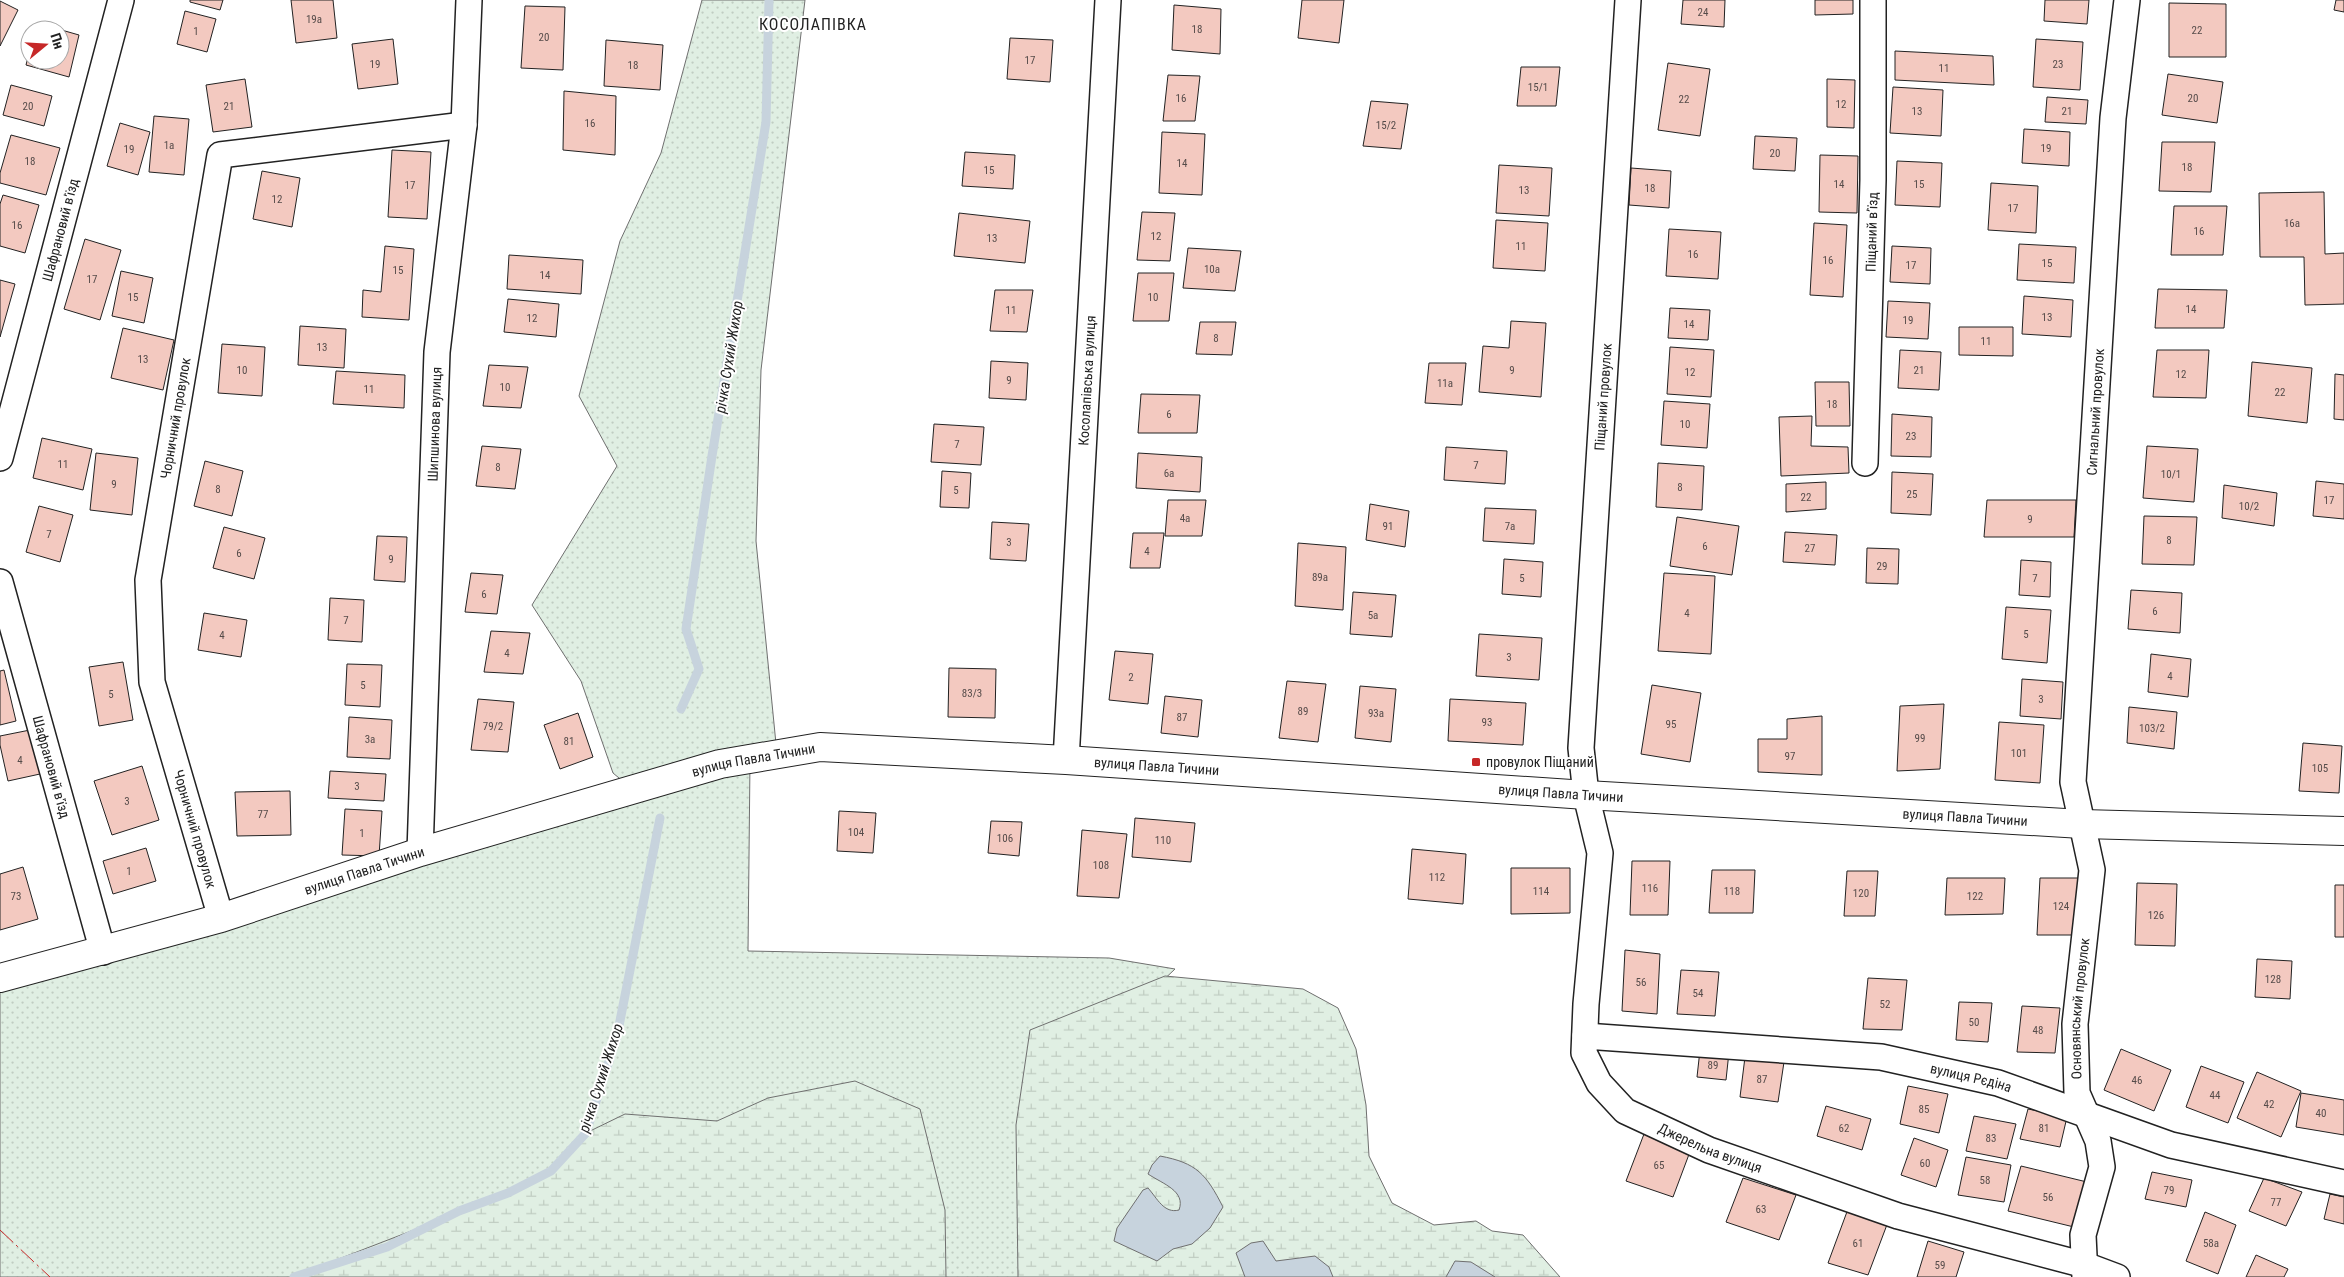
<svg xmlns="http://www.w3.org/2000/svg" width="2344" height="1277" font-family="'Roboto Condensed',sans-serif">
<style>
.grass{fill:url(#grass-dots);stroke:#6f6f6f}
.wetland{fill:url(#wetland-marsh);stroke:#6f6f6f}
.water{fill:#c7d3dd;stroke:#6f6f6f}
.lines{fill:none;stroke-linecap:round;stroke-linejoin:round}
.stream{stroke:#c7d3dd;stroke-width:9}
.building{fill:#f3c9c0;stroke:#222}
.minor-casing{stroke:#222;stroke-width:28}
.secondary-casing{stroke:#222;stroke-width:30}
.minor{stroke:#fff;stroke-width:25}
.secondary{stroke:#fff;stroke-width:28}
.power{stroke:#c62828;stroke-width:1;stroke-dasharray:18 4 2.5 4;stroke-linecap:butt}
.poi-dot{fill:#c62828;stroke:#fff;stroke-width:2}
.labels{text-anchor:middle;stroke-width:4;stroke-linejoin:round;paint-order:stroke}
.number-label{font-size:11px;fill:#564c4a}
.street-label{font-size:14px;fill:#222;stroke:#fff}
.poi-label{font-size:14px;fill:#222;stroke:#fff;text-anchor:start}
.water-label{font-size:15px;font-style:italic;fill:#222;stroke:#fff}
.quarter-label{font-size:16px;letter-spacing:1px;fill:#222;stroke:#fff}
</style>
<defs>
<pattern id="grass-dots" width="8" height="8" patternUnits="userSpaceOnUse" patternTransform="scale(1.25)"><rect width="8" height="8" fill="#e0efe3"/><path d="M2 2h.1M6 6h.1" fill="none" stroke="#c0cdc2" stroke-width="1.8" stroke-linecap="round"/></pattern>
<pattern id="wetland-marsh" width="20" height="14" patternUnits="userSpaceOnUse" patternTransform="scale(1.25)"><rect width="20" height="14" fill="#e0efe3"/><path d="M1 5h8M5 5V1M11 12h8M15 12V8" fill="none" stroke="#c0cdc2"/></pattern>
</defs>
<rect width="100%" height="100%" fill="#fff"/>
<path class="grass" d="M702,0H805L761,370L756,541L777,754L750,761L748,951L1109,958L1175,969L1038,1099L1048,1277H944L717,1121L573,1156L508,1193L387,1247L293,1277H0V977L625,783L613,773L581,681L532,605L617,466L579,396L620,241L661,153Z"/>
<path class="wetland" d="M1165,976L1303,989L1338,1008L1356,1049L1366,1105L1369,1156L1392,1203L1434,1225L1476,1221L1492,1231L1523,1235L1560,1277H1018L1016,1125L1030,1030Z
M855,1081L920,1109L945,1210L946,1277H292L494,1199L566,1160L586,1133L625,1114L717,1121L768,1098Z"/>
<path class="water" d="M1160,1156C1197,1163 1206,1174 1223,1207L1210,1228L1192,1244L1173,1249L1157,1261L1114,1241L1117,1228L1143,1190L1148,1188C1157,1198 1164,1214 1179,1210C1186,1191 1163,1184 1148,1174L1152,1165Z
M1263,1241L1276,1261L1315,1256L1329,1267L1333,1277H1245L1236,1253L1251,1243Z
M1455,1261L1471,1262L1495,1277H1446Z"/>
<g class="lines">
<path class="stream" d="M681,709L699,669L686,629L712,456L766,122L769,0
M294,1277L387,1247L459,1211L508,1193L551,1171L586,1133L617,1036L660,818"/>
</g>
<path class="building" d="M190,0H223L220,10L190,2Z
M291,0H333L337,38L296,43Z
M1302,0H1344L1339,43L1298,38Z
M1683,0H1725L1724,27L1681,24Z
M1815,0H1853V14L1815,15Z
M2045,0H2089L2087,24L2044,21Z
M2336,0H2344V12L2334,10Z
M0,1L18,10L0,46Z
M2169,3L2226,4V57H2169Z
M1174,5L1221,9L1220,54L1172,50Z
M525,6L565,7L563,70L521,68Z
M185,11L216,19L207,52L177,44Z
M37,23L79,35L69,77L26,65L30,49V60H60V30H35Z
M1010,38L1053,40L1050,82L1007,79Z
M393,39L398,84L358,89L352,44Z
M2036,39L2083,42L2080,90L2033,87Z
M606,40L663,45L660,90L604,86Z
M1895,51L1993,56L1994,85L1895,80Z
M1668,63L1710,69L1700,136L1658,130Z
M1521,67H1560L1556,106H1517Z
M2168,74L2223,82L2217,123L2162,115Z
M1168,75L1200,76L1195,121H1163Z
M245,79L252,127L213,132L206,85Z
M1827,79L1855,80L1854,128L1827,127Z
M11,85L52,96L44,126L3,115Z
M1893,87L1943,90L1941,136L1890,133Z
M564,91L616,96L615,155L563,150Z
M2047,97L2088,100L2086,124L2045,122Z
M1371,101L1408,104L1401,149L1363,146Z
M154,116L189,119L184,175L149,172Z
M120,123L150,132L138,175L107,166Z
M2024,129L2070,132L2069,166L2022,163Z
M1162,132L1205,134L1202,195L1159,193Z
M11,135L60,148L46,195L0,183V173Z
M1755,136L1797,138L1795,171L1753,169Z
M2162,142H2215L2211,192L2159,191Z
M392,150L431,152L427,219L388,217Z
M965,152L1015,155L1013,189L962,186Z
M1820,155L1858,156L1857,213L1819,212Z
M1897,161L1942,163L1940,207L1895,205Z
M1499,165L1552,168L1549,216L1496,213Z
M1631,168L1671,171L1669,208L1629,205Z
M262,171L300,178L292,227L253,219Z
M1991,183L2038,186L2036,233L1988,230Z
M2324,192L2325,254L2344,253V304L2305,305L2304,257H2260L2259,193Z
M3,195L39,205L25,253L0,246V204Z
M2174,206H2227L2223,255H2171Z
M1142,212L1175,213L1170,261L1137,260Z
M959,213L1030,221L1025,263L954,256Z
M1496,220L1548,223L1545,271L1493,268Z
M1814,223L1847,225L1843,297L1810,295Z
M1669,229L1721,232L1718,279L1666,276Z
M85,239L121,250L100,320L64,309Z
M2019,244L2076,247L2074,283L2017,280Z
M385,246L414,249L409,320L362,317L363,290L381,292Z
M1892,246L1931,248L1930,284L1890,282Z
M1188,248L1241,251L1235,291L1183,288Z
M509,255L583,260L581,294L507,289Z
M121,271L153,278L144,323L112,316Z
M1138,273H1174L1169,321H1133Z
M0,280L15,284L0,337Z
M2158,289L2227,290L2224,328H2155Z
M995,290H1033L1027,332L990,331Z
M2024,296L2073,300L2071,337L2022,334Z
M508,299L559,304L556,337L504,332Z
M1888,301L1930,303L1928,339L1886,337Z
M1670,308L1710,310L1708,340L1668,338Z
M1511,321L1546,323L1541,397L1479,392L1483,346L1509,348Z
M1200,322H1236L1232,355L1196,354Z
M300,326L346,329L344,368L298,365Z
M1959,327H2013V356L1959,355Z
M123,328L174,340L163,390L111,378Z
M222,344L265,347L262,396L218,393Z
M1670,347L1714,350L1711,397L1667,394Z
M1900,350L1941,352L1939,390L1898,388Z
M2157,350H2209L2206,398L2153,397Z
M991,361L1028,363L1026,400L989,398Z
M2252,362L2312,368L2307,423L2248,416Z
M1429,363H1466L1462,405L1425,403Z
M489,365L528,367L521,408L483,406Z
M336,371L405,375L404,408L333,404Z
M2335,374L2344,375V420L2334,419Z
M1815,382H1849L1850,426H1816Z
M1141,394L1200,395L1197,433H1138Z
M1664,401L1710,404L1707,448L1661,445Z
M1892,414L1932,417L1931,457L1891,456Z
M1812,416L1811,446L1848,447L1849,473L1781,476L1779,417Z
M934,424L984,427L981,465L931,462Z
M42,438L92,449L83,490L33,478Z
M482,446L521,449L515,489L476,486Z
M2147,446L2198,449L2194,502L2143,498Z
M1446,447L1507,451L1505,484L1444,480Z
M96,453L138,458L132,515L90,510Z
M1138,453L1202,457L1200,492L1136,488Z
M205,461L243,471L232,516L194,506Z
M1658,463L1704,466L1702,510L1656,507Z
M942,471L971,473L969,508L940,507Z
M1892,472L1933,474L1931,515L1891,513Z
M2316,481L2344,484V519L2313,516Z
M1826,482V509L1786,512V484Z
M2224,485L2277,493L2274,526L2222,518Z
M1168,500H1206L1202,536H1165Z
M1987,500H2076L2074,537H1984Z
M1370,504L1409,511L1405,547L1366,540Z
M39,506L73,515L60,562L26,552Z
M1485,508L1536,510L1534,544L1483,541Z
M2144,516L2197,517L2194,565L2142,564Z
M1677,517L1739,526L1732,575L1670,566Z
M992,522L1029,524L1026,561L990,559Z
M224,527L265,538L254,579L213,568Z
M1785,532L1837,535L1835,565L1783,562Z
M1133,533H1164L1160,568H1130Z
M377,536L407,537L405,582L374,580Z
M1298,543L1346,547L1343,610L1295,606Z
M1867,548L1899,549L1898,584L1866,583Z
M1504,559L1543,562L1541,597L1502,594Z
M2021,560L2051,562L2050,597L2019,595Z
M471,573L503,575L497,614L465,612Z
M1664,573L1715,576L1711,654L1658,651Z
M2131,590L2182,593L2180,633L2128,629Z
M1353,592L1396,595L1392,637L1350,634Z
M330,598L364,600L362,642L328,640Z
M2006,607L2051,610L2047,663L2002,659Z
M204,613L247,620L241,657L198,650Z
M491,631L530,633L523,674L484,672Z
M1479,634L1542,638L1539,680L1476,676Z
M1115,651L1153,654L1148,704L1109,700Z
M2151,654L2191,659L2188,697L2148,692Z
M123,662L133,720L99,726L89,667Z
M347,664L382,665L380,707L345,705Z
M949,668L996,669L995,718L948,717Z
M4,670L16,721L0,725V671Z
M2022,679L2063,682L2061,719L2020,716Z
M1287,681L1326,684L1318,742L1279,738Z
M1652,685L1701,693L1690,762L1641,754Z
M1360,686L1396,689L1391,742L1355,738Z
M1165,696L1202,700L1198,737L1161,733Z
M478,699L514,702L508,752L471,750Z
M1450,699L1526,703L1523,745L1448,741Z
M1944,704L1940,769L1897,771L1900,706Z
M2129,707L2177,712L2174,749L2127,743Z
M578,713L593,757L560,769L544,725Z
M1822,716V775L1758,772V739H1787V719Z
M349,717L392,720L390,759L347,757Z
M1999,722L2044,725L2040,783L1995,780Z
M30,730L40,774L8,781L0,745V736Z
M2303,743L2342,746L2339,793L2299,791Z
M142,766L159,820L112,835L94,781Z
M330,771L386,774L384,801L328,798Z
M290,791L291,835L237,836L235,792Z
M345,809L382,811L379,856L342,855Z
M839,811L876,813L873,853L837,851Z
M1135,818L1195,823L1191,862L1132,857Z
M991,821L1022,822L1019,856L988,853Z
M1082,830L1127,834L1119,898L1077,896Z
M146,848L156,881L113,894L103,861Z
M1412,849L1466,854L1463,904L1408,899Z
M1632,861H1670L1668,915H1630Z
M23,867L38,919L0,930V874Z
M1511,868H1570V913L1511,914Z
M1712,870H1755L1753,913H1709Z
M1847,871H1878L1875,916H1844Z
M1947,878H2005L2003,914L1945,915Z
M2040,878H2088L2079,935H2037Z
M2137,883L2177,884L2175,946L2135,945Z
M2335,885H2344V937H2335Z
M1625,950L1660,954L1657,1014L1622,1011Z
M2257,959L2292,961L2290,999L2255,997Z
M1681,970L1719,972L1715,1016L1677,1014Z
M1868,978L1907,980L1902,1030L1863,1029Z
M1959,1002L1992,1003L1988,1042L1956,1040Z
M2022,1006L2060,1008L2055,1053L2017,1052Z
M2121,1049L2171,1070L2154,1111L2104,1090Z
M1700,1050L1729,1052L1726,1080L1697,1077Z
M1745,1057L1784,1062L1778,1102L1740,1097Z
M2201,1066L2244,1082L2228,1123L2186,1107Z
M2257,1072L2301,1091L2281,1137L2237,1118Z
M1908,1086L1948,1094L1939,1133L1900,1124Z
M2301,1093L2344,1100V1135L2296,1127Z
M1826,1106L1871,1119L1862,1150L1817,1136Z
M2028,1109L2067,1117L2060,1147L2020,1139Z
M1974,1116L2016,1124L2007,1159L1966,1151Z
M1644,1134L1691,1149L1673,1197L1626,1181Z
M1914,1138L1948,1150L1936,1187L1901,1175Z
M1966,1157L2011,1165L2004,1202L1958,1195Z
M2021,1166L2087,1182L2074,1227L2008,1211Z
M2152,1172L2192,1180L2186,1207L2145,1199Z
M1743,1178L1796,1195L1779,1240L1726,1222Z
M2264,1178L2302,1192L2286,1226L2249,1211Z
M2330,1194L2344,1197V1224L2324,1219Z
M1848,1209L1888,1222L1868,1275L1828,1263Z
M2205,1212L2236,1225L2218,1274L2186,1261Z
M1928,1241L1964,1252L1956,1277H1917Z
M2256,1255L2288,1269L2284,1277H2246Z"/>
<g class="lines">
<defs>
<g id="minor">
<path id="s1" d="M1628,0L1581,748L1586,795L1600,853L1586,1004L1584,1053L1599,1083L1625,1111L1709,1150L1898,1216L2085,1265L2117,1277"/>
<path id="s2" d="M0,458L121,0"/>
<path id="s3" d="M1865,463L1873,180V0"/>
<path id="s4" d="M0,582L103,952"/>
<path id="s5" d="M1066,760L1108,0"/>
<path id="s6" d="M420,852L437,352L464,125L469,0"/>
<path id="s7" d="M221,918L152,682L148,580L220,155L464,125"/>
<path id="s8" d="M1585,1036L1881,1057L1998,1083L2171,1145L2344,1183"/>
<path id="s9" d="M2085,1277L2083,1235L2102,1167L2098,1141L2077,1093L2075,1024L2092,870L2073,782L2113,118L2127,0"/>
</g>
<g id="secondary">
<path id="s10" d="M0,978L221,918L420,852L720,764L820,747L1066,760L1586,795L2082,824L2344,831"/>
</g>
</defs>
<use href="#minor" class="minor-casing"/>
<use href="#secondary" class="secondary-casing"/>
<use href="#minor" class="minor"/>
<use href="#secondary" class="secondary"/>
<path class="power" d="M0,1230L50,1277"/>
</g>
<rect class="poi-dot" x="1471" y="757" width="10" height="10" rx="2.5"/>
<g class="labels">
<g class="number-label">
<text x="1703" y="16">24</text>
<text x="314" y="23">19а</text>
<text x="1197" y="33">18</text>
<text x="2197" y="34">22</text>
<text x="196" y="35">1</text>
<text x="544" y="41">20</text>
<text x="1030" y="64">17</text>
<text x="375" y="68">19</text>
<text x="2058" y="68">23</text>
<text x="633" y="69">18</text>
<text x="1944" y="72">11</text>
<text x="1538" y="91">15/1</text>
<text x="1181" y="102">16</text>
<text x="2193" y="102">20</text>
<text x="1684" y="103">22</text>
<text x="1841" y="108">12</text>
<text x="28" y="110">20</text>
<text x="229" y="110">21</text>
<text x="1917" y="115">13</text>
<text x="2067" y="115">21</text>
<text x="590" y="127">16</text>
<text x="1386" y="129">15/2</text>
<text x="169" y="149">1а</text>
<text x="2046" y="152">19</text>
<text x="129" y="153">19</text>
<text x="1775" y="157">20</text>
<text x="30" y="165">18</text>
<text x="1182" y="167">14</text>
<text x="2187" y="171">18</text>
<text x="989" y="174">15</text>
<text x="1839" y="188">14</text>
<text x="1919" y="188">15</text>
<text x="410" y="189">17</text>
<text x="1650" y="192">18</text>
<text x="1524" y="194">13</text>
<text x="277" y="203">12</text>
<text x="2013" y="212">17</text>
<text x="2292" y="227">16а</text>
<text x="17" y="229">16</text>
<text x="2199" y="235">16</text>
<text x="1156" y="240">12</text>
<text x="992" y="242">13</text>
<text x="1521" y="250">11</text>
<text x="1693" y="258">16</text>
<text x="1828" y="264">16</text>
<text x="2047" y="267">15</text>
<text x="1911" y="269">17</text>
<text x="1212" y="273">10а</text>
<text x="398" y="274">15</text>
<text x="545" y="279">14</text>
<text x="92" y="283">17</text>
<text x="133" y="301">15</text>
<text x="1153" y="301">10</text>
<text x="2191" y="313">14</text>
<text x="1011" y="314">11</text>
<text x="2047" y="321">13</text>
<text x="532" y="322">12</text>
<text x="1908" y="324">19</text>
<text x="1689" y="328">14</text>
<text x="1216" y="342">8</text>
<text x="1986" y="345">11</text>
<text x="322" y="351">13</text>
<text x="143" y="363">13</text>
<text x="242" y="374">10</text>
<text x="1512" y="374">9</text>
<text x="1919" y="374">21</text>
<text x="1690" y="376">12</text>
<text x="2181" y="378">12</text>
<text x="1009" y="384">9</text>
<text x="1445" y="387">11а</text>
<text x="505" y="391">10</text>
<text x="369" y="393">11</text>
<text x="2280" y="396">22</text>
<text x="1832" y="408">18</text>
<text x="1169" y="418">6</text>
<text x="1685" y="428">10</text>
<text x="1911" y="440">23</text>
<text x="957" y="448">7</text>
<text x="63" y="468">11</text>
<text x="1476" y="469">7</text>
<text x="498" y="471">8</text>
<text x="1169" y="477">6а</text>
<text x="2171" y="478">10/1</text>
<text x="114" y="488">9</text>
<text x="1680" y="491">8</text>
<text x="218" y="493">8</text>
<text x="956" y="494">5</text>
<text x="1912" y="498">25</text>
<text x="1806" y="501">22</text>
<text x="2329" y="504">17</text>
<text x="2249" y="510">10/2</text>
<text x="1185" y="522">4а</text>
<text x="2030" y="523">9</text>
<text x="1388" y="530">91</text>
<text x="1510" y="530">7а</text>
<text x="49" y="538">7</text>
<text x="2169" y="544">8</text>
<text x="1009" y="546">3</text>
<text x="1705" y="550">6</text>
<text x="1810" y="552">27</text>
<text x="1147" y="555">4</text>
<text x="239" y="557">6</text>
<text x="391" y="563">9</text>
<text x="1882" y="570">29</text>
<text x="1320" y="581">89а</text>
<text x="1522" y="582">5</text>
<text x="2035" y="582">7</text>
<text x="484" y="598">6</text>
<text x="2155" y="615">6</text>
<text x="1687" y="617">4</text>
<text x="1373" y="619">5а</text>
<text x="346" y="624">7</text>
<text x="2026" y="638">5</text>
<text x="222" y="639">4</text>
<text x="507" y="657">4</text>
<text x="1509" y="661">3</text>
<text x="2170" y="680">4</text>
<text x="1131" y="681">2</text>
<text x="363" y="689">5</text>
<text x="972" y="697">83/3</text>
<text x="111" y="698">5</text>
<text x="2041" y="703">3</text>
<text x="1303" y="715">89</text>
<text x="1376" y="717">93а</text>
<text x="1182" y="721">87</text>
<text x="1487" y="726">93</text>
<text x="1671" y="728">95</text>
<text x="493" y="730">79/2</text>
<text x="2152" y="732">103/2</text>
<text x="1920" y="742">99</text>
<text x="370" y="743">3а</text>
<text x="569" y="745">81</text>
<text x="2019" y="757">101</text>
<text x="1790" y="760">97</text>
<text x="20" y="764">4</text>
<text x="2320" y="772">105</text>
<text x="357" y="790">3</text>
<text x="127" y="805">3</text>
<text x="263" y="818">77</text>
<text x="856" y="836">104</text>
<text x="362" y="837">1</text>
<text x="1005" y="842">106</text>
<text x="1163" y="844">110</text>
<text x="1101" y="869">108</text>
<text x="129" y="875">1</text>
<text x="1437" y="881">112</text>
<text x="1650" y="892">116</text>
<text x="1541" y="895">114</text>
<text x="1732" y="895">118</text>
<text x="1861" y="897">120</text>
<text x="16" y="900">73</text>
<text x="1975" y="900">122</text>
<text x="2061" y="910">124</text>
<text x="2156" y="919">126</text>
<text x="2273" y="983">128</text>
<text x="1641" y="986">56</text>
<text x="1698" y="997">54</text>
<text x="1885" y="1008">52</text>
<text x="1974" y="1026">50</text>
<text x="2038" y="1034">48</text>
<text x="1713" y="1069">89</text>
<text x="1762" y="1083">87</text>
<text x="2137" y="1084">46</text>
<text x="2215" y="1099">44</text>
<text x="2269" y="1108">42</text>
<text x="1924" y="1113">85</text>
<text x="2321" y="1117">40</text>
<text x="1844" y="1132">62</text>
<text x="2044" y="1132">81</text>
<text x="1991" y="1142">83</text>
<text x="1925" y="1167">60</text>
<text x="1659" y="1169">65</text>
<text x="1985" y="1184">58</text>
<text x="2169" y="1194">79</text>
<text x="2048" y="1201">56</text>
<text x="2276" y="1206">77</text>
<text x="1761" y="1213">63</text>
<text x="1858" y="1247">61</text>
<text x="2211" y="1247">58а</text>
<text x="1940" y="1269">59</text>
</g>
<g class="street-label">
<text dy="5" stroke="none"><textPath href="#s2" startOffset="236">Шафрановий в'їзд</textPath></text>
<text dy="5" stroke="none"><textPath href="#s3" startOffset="231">Піщаний в’їзд</textPath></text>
<text dy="5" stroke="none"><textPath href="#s5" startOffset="380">Косолапівська вулиця</textPath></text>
<text transform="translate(1603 397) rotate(-86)" y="5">Піщаний провулок</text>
<text dy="5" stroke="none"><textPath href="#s9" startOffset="876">Сигнальний провулок</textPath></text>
<text dy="5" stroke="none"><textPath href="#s7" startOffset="512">Чорничний провулок</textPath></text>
<text dy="5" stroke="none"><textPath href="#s6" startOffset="428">Шипшинова вулиця</textPath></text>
<text dy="5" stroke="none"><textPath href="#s10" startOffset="785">вулиця Павла Тичини</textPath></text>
<text dy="5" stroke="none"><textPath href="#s10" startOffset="1190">вулиця Павла Тичини</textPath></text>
<text dy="5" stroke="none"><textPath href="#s4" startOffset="192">Шафрановий в'їзд</textPath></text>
<text dy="5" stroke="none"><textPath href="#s10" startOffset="1595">вулиця Павла Тичини</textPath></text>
<text dy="5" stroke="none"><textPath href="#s10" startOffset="2000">вулиця Павла Тичини</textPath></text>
<text transform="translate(195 829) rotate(74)" y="5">Чорничний провулок</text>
<text dy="5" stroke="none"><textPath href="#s10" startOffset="380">вулиця Павла Тичини</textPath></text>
<text dy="5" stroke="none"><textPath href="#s9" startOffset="276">Основянський провулок</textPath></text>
<text dy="5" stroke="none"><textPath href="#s8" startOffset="389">вулиця Рєдіна</textPath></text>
<text dy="5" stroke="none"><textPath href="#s1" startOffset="1222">Джерельна вулиця</textPath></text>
</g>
<g class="poi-label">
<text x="1486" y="767">провулок Піщаний</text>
</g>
<g class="water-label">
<text transform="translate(729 357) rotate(-81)" y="5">річка Сухий Жихор</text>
<text transform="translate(601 1078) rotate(-72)" y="5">річка Сухий Жихор</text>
</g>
<g class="quarter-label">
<text x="813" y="30">КОСОЛАПІВКА</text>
</g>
</g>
<g transform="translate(45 45) rotate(72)"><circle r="24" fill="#ffffff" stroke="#a7a7a7"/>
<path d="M0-4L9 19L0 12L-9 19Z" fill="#c62828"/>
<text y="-8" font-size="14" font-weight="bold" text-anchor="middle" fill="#222222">Пн</text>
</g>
</svg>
